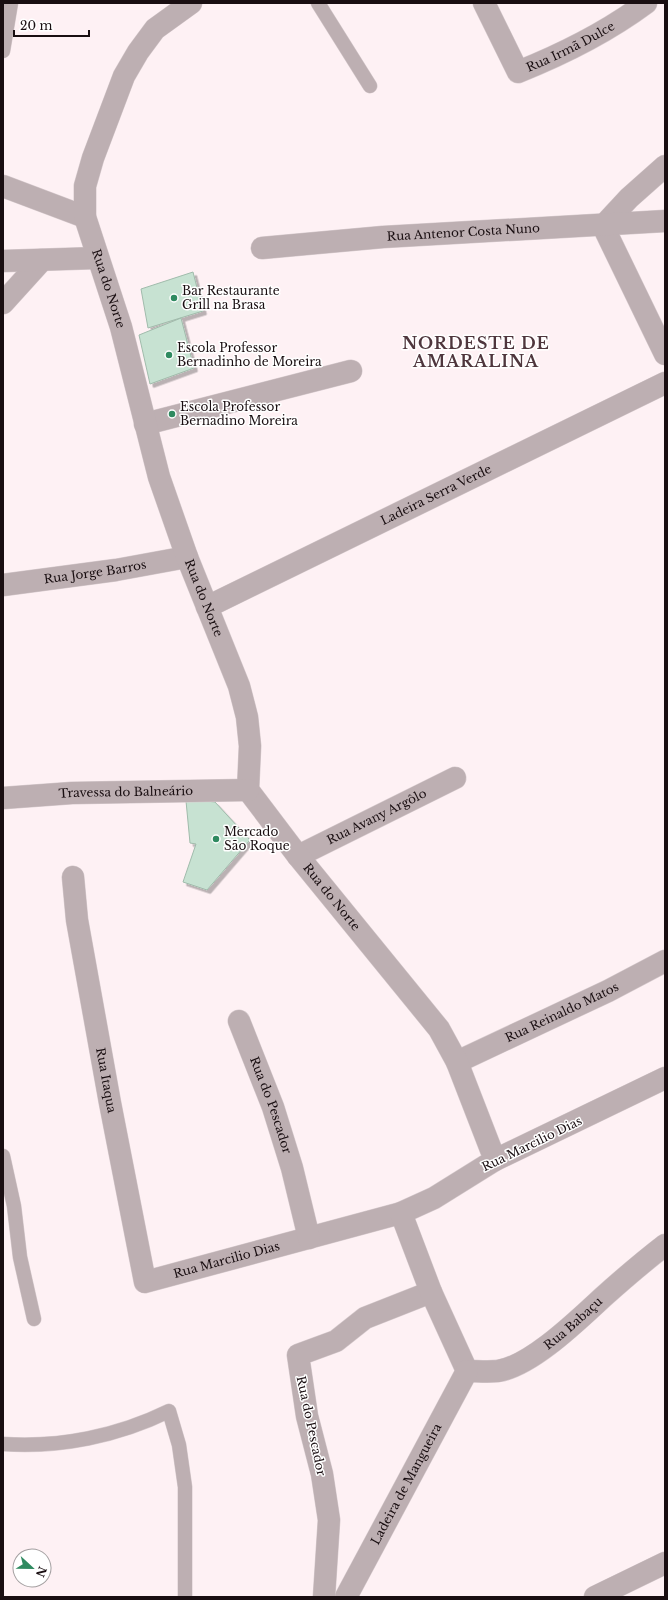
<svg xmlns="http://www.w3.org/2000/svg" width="668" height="1600" font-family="'Libre Baskerville',serif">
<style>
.building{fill:#c7e2d2;stroke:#a0bbab;filter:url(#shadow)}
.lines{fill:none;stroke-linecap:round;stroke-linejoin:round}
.service-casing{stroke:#d9cdd0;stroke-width:15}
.minor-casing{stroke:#d9cdd0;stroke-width:23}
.tertiary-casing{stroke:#d9cdd0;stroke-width:23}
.service{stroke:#bdafb2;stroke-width:14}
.minor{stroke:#bdafb2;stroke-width:22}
.tertiary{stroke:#bdafb2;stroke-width:22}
.poi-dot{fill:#2f8a60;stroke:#fff;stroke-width:1.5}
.labels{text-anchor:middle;stroke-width:3;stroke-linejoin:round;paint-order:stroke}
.street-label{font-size:12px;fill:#190e11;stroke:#fff}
.poi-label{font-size:12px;fill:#190e11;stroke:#fff;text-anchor:start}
.district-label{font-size:16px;font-weight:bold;letter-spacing:1px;fill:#4f363d;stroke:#fff}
</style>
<defs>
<filter id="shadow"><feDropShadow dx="3.5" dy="3.5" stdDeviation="0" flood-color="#0004"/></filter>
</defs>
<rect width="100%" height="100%" fill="#fef1f4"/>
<path class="building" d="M193,272L203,311L148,328L141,289Z
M181,318L194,368L150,384L139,335Z
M198,800L215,802L250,840L207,890L183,882L196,844L190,843L186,801Z"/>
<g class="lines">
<defs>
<path id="service" d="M318,3L370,86
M3,51L11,3
M3,1156L14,1206L20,1257L34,1319
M3,1444C60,1448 118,1436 169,1411L179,1445L185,1487V1597"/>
<g id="minor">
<path id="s1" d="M484,3L518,72C563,54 607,32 646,3"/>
<path d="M3,186L85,217"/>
<path d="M603,226L665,354"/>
<path d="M603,226L629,198L665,166"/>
<path id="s2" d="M262,248L383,237L665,221"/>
<path d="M3,303L42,260"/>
<path d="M145,424L351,371"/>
<path id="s3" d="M3,585L116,570L187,557"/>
<path id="s4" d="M207,607L665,383"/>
<path id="s5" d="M298,856L455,778"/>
<path id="s6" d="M73,877L77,920L110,1103L145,1282L401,1213"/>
<path id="s7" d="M239,1021L273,1107L292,1168L309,1238"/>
<path id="s8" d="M457,1062L608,991L665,961"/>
<path d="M495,1160L665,1078"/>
<path d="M324,1597L329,1520L322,1474L307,1416L298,1355L336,1341L365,1318L431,1292"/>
<path d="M595,1597L665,1563"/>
</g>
<g id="tertiary">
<path id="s9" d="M191,3L155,29L138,52L124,76L93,158L85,186V217L121,327L159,477L187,557L239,686L247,717L250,746L248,790L298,856L439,1029L457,1062L495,1160L434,1198L401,1213L431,1292L467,1371"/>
<path d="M3,261L97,258"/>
<path id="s10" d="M3,798L72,793L248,790"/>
<path id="s11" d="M467,1371C477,1371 488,1372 498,1371C531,1366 577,1321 602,1298C622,1280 643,1262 665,1245"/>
<path id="s12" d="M346,1597L467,1371"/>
</g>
</defs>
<use href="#service" class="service-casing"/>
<use href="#minor" class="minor-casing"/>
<use href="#tertiary" class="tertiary-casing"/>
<use href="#service" class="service"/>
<use href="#minor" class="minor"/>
<use href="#tertiary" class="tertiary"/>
</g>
<g class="poi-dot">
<circle cx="174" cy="298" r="4"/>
<circle cx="169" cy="355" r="4"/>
<circle cx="172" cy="414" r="4"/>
<circle cx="216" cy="839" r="4"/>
</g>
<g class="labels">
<g class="street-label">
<text dy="4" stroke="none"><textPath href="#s1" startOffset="135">Rua Irmã Dulce</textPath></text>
<text dy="4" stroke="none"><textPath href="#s2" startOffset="202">Rua Antenor Costa Nuno</textPath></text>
<text dy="4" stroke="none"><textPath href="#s9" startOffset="324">Rua do Norte</textPath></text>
<text dy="4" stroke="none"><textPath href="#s4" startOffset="255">Ladeira Serra Verde</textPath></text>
<text dy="4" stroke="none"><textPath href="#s3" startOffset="93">Rua Jorge Barros</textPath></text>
<text dy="4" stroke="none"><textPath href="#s9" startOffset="648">Rua do Norte</textPath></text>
<text dy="4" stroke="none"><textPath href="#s10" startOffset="123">Travessa do Balneário</textPath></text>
<text dy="4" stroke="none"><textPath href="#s5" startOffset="88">Rua Avany Argôlo</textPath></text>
<text dy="4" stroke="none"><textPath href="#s9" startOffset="984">Rua do Norte</textPath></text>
<text dy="4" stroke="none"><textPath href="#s8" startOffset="116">Rua Reinaldo Matos</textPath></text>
<text dy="4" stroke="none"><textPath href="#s6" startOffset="206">Rua Itaqua</textPath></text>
<text dy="4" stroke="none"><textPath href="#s7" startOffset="90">Rua do Pescador</textPath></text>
<text transform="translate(532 1144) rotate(-26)" y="4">Rua Marcilio Dias</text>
<text dy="4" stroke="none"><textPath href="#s6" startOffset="496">Rua Marcilio Dias</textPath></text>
<text dy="4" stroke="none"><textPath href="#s11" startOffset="121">Rua Babaçu</textPath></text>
<text transform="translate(311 1426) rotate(78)" y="4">Rua do Pescador</text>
<text dy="4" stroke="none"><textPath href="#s12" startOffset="128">Ladeira de Mangueira</textPath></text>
</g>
<g class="poi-label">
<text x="182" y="295">Bar Restaurante<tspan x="182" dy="14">Grill na Brasa</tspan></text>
<text x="177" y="352">Escola Professor<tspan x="177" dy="14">Bernadinho de Moreira</tspan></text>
<text x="180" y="411">Escola Professor<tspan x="180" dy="14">Bernadino Moreira</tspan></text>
<text x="224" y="836">Mercado<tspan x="224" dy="14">São Roque</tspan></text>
</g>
<g class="district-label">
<text x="476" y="349">NORDESTE DE<tspan x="476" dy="18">AMARALINA</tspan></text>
</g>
</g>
<rect width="668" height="1600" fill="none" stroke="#190e11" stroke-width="8"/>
<g transform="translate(32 1568) rotate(112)"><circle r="19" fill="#ffffff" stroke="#a39fa0"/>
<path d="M0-3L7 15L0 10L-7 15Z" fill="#2f8a60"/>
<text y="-6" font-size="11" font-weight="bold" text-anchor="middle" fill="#190e11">N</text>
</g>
<path d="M14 30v6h75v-6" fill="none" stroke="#190e11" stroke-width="2"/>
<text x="20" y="30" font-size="12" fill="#190e11" stroke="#ffffff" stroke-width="3" paint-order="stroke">20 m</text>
</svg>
